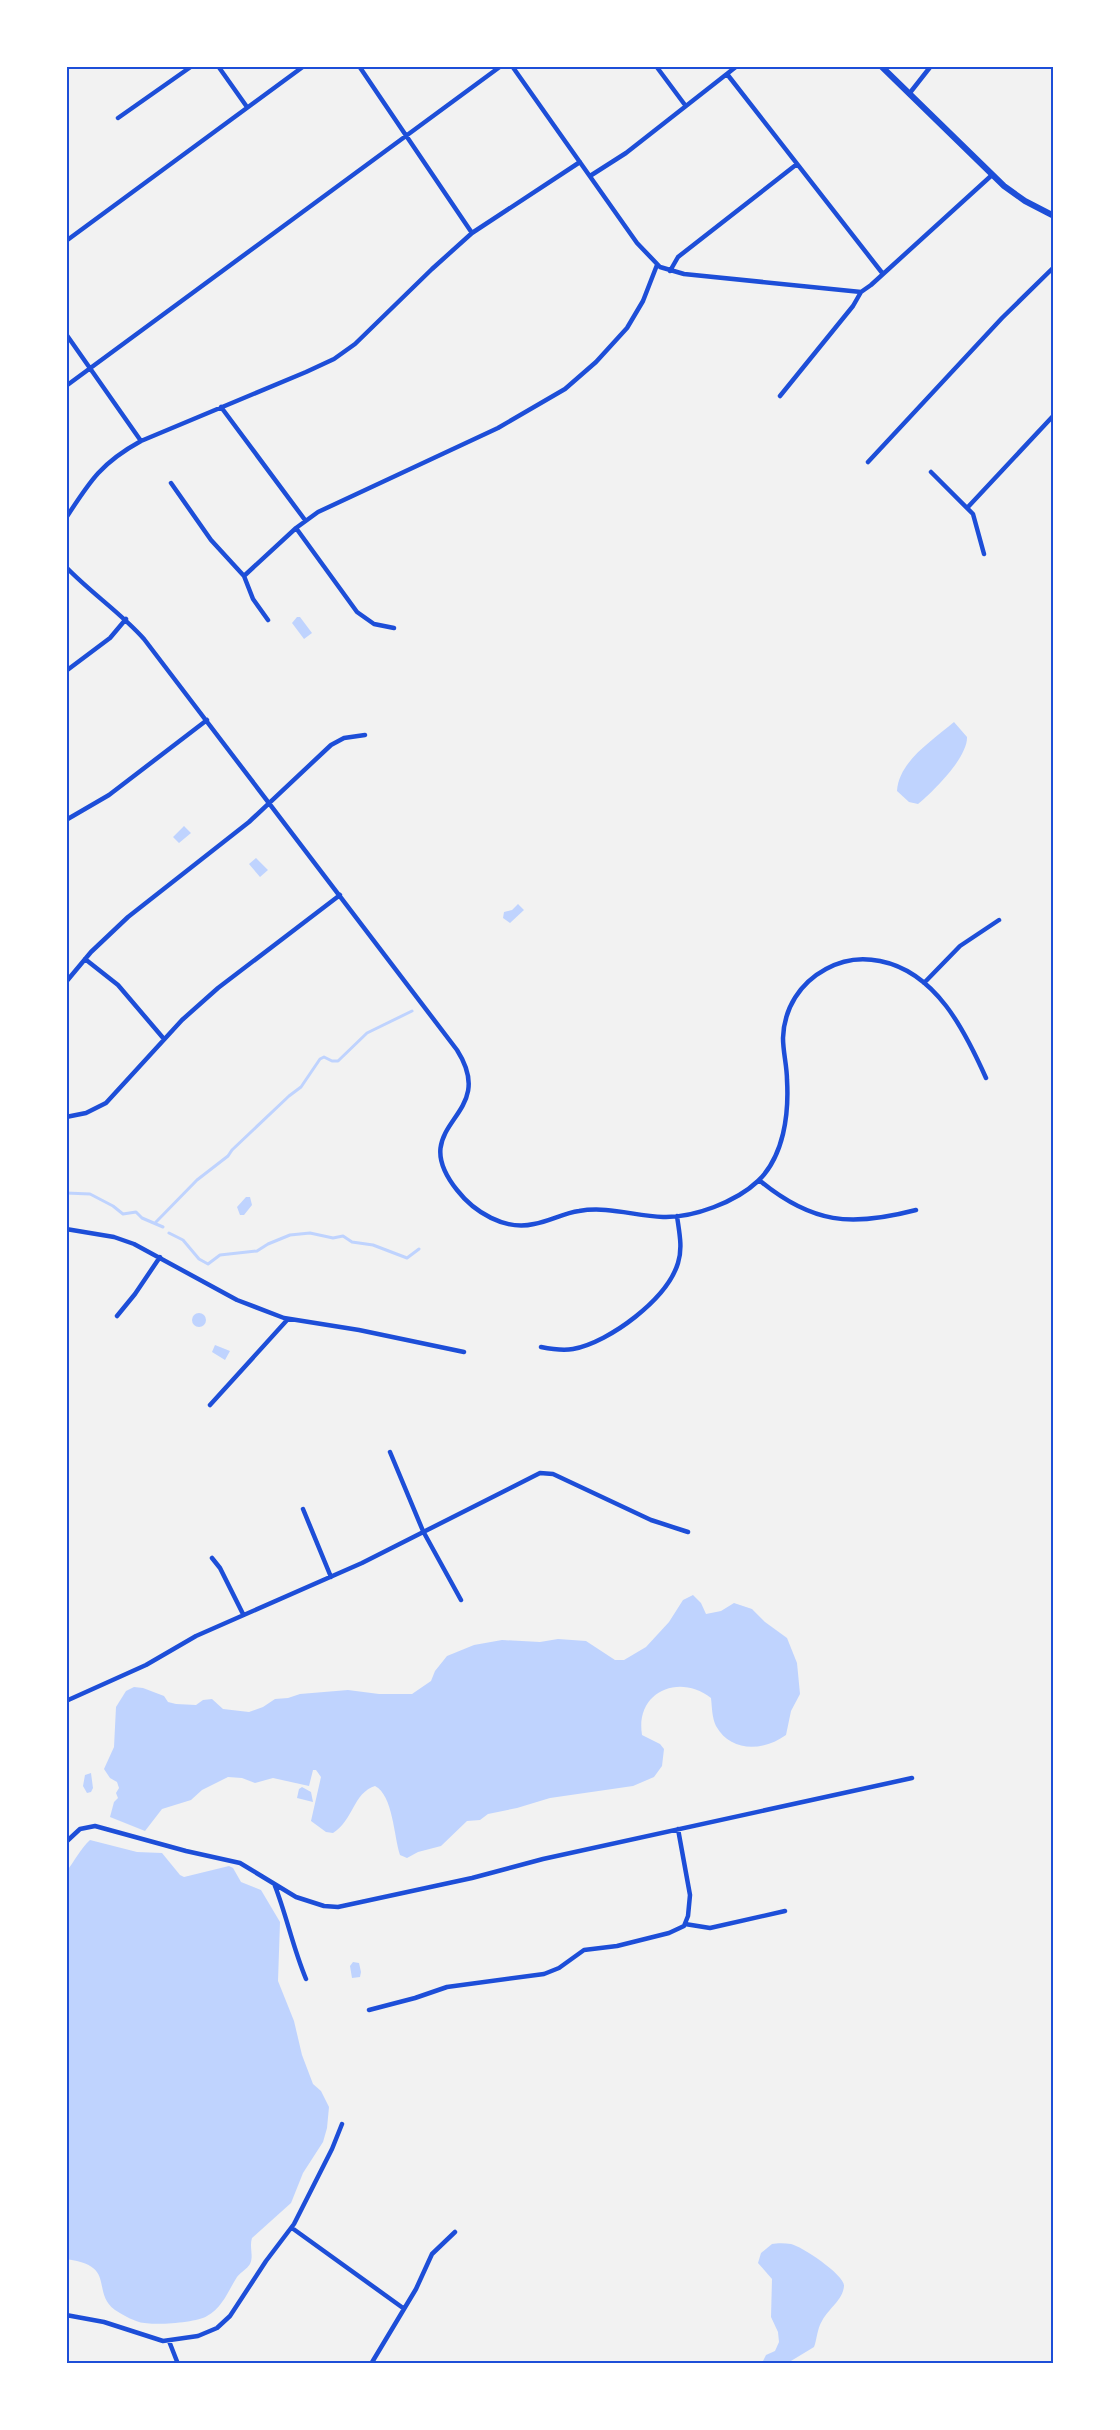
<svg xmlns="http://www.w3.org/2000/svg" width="1120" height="2430" font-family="Commissioner,sans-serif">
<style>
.water{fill:#bfd3fe}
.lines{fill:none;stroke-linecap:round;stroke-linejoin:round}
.stream{stroke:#bfd3fe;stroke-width:3}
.minor{stroke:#1d4ed8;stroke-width:4.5}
.tertiary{stroke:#1d4ed8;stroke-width:6}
.neatline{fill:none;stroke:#1d4ed8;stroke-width:2}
</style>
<rect width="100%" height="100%" fill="#f2f2f2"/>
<path class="water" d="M297,617H300L312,633L304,639L292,623Z
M954,722L967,737C968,757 933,792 918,804L909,802L897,791C899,761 932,741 954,722Z
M184,826L191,833L179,843L173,837Z
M256,858L268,870L260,877L249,864Z
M518,904L524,910L510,923L503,918L504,912L512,910Z
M246,1197H250L252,1205L244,1215H240L237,1207Z
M192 1320a7 7 0 1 1 14 0a7 7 0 1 1-14 0Z
M215,1345L230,1351L225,1360L212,1352Z
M693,1595L701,1603L706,1614L721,1611L734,1603L752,1609L765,1622L787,1638L797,1663L800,1694L791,1711L786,1735C764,1751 731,1753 716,1726C712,1718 712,1707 711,1698C679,1673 635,1692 642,1735L660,1744L664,1749L662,1766L654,1777L633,1786L550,1798L517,1808L488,1814L480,1820L467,1821L441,1846L418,1852L407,1858L400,1855C394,1837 393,1795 375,1786C353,1793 353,1821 333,1833L326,1832L311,1821L321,1777L316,1770H313L309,1786L273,1778L255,1783L242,1778L228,1777L202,1790L191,1800L162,1809L145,1831L110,1817L114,1802L118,1798L116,1793L119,1788L117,1782L110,1778L104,1769L114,1747L116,1707L126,1691L134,1687L143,1688L164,1696L168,1702L176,1704L196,1705L203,1700L212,1699L223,1709L249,1712L263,1707L275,1699L288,1698L300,1694L348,1690L379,1694H412L431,1681L435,1671L447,1656L474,1645L502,1640L540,1642L558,1639L586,1641L615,1660H624L646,1647L669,1622L683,1600Z
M91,1773L93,1788L91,1792L87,1793L83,1786L85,1775Z
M302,1787L311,1792L313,1802L297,1798L299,1789Z
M90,1840L137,1852L162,1853L180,1875L184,1877L229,1866L233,1868L241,1882L261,1890L280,1922L278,1981L294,2021L302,2055L313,2084L321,2091L329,2107L327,2128L323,2142L303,2173L291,2203L252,2238C249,2247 254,2256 250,2264C247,2269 241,2272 237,2277C228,2291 223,2307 207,2316C196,2323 152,2326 139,2322C132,2320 121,2314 115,2310C90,2291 118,2266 66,2259V1872C74,1862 81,1848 90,1840Z
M353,1962L359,1963L361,1972L360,1977L352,1978L350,1966Z
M772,2244C777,2243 785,2243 791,2244C801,2246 845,2275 844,2286C843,2300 828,2309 822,2321C817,2329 817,2339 814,2347L786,2364L762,2363L766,2355L775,2351L779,2342L778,2332L771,2317L772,2279L758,2263L761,2253Z"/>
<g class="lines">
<path class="stream" d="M66,1193L90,1194L113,1206L123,1214L136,1212L142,1218L163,1227
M156,1222L197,1180L228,1156L232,1150L289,1096L301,1087L320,1059L324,1057L332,1061H338L367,1033L412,1011
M169,1233L183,1240L199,1259L208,1264L220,1255L257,1251L268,1244L290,1235L310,1233L333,1238L343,1236L352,1242L373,1245L407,1258L419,1249"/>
<path class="minor" d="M218,66L247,107
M359,66L472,233
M512,66L637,243L660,267L684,274L861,292L871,285L992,175
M656,66L685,105
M727,74L883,274
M909,94L931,66
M118,118L192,66
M590,176L626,153L737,66
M66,241L304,66
M670,271L678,257L797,164
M66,334L141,441
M66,386L501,66
M780,396L853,306L861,292
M221,407L305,520
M868,462L1002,318L1054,267
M931,472L973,514L984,554
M171,483L211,540L244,576L253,599L268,620
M968,507L1054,415
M66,518C90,481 101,463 141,441L306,372L334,359L355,344L432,269L472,233L580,162
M296,528L357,612L374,624L394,628
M66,567C91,593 121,613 144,639L457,1050C501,1119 403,1122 457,1190C474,1212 505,1231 534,1224C550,1221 564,1213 579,1211C608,1206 635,1216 663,1217C693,1218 736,1202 758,1181C784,1156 789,1114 787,1080C787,1066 783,1052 783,1038C784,1008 800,983 826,969C842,960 861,957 880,961C936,972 965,1031 986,1078
M244,576L296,528L318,512L498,428L565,389L596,362L627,328L643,301L657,265
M66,671L110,638L126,619
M66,820L109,795L207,720
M85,959L118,985L164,1039
M66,982L91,952L128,917L249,822L331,745L344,738L365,735
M924,983L960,946L999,920
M66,1117L86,1113L106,1103L182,1020L218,988L340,895
M759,1180C812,1224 851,1227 916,1210
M66,1229L114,1237L134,1244L237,1300L284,1318L359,1330L464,1352
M117,1316L135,1294L160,1257
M541,1347C551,1349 562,1351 573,1349C610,1342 667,1299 678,1263C683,1248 679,1231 677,1216
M210,1405L288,1319
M390,1452L423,1531L461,1600
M303,1509L331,1577
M212,1558L220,1568L243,1614
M66,1701L146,1665L196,1636L362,1563L540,1473L553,1474L651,1520L688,1532
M66,1842L80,1829L95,1826L186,1851L240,1863L296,1897L324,1906L338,1907L472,1878L543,1859L912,1778
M275,1886C287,1917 293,1948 306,1979
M685,1924L710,1928L785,1911
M369,2010L415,1998L447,1987L544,1974L559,1968L584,1950L617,1946L669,1933L684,1926L688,1916L690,1895L678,1829
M292,2228L403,2308
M66,2315L104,2322L163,2341L198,2336L217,2328L230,2316L266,2261L294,2224L332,2149L342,2124
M169,2341L178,2364
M371,2364L416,2289L432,2254L455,2232"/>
<path class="tertiary" d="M881,66L1004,186L1025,201L1054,216"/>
</g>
<rect width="1120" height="2430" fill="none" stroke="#ffffff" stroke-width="135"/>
<rect x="68" y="68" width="984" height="2294" class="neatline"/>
</svg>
